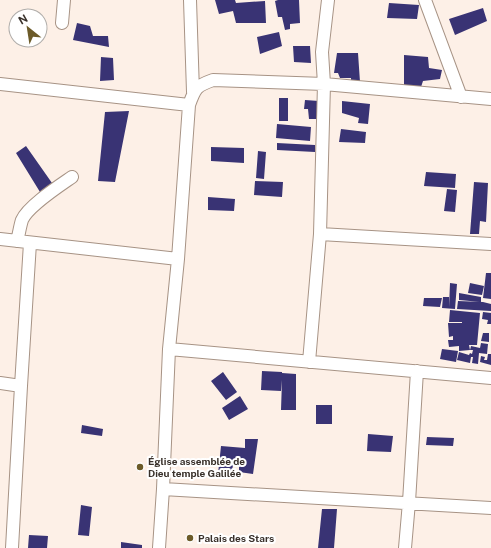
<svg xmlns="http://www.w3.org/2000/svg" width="491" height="548" font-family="'Public Sans',sans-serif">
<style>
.building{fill:#393374}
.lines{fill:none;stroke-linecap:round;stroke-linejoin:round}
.minor-casing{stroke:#a79385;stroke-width:14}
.minor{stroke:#fff;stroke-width:12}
.poi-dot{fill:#6c5b29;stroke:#fff;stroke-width:1.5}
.labels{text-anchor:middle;stroke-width:4;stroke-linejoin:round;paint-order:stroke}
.poi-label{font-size:10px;font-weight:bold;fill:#39312b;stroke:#fff;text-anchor:start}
</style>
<rect width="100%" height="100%" fill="#fdf0e7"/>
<path class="building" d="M215,0H235L236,3L265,1L266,23H236L233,11L219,14Z
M278,0H299L300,23L290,24V29L285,30L282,17H278L275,1Z
M389,3L419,5L417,19L387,18Z
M483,8L487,21L455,35L449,19Z
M77,23L90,26L93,36H108L109,47L73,40Z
M279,32L282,46L260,54L257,37Z
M293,46H310L311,63L294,62Z
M337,53H358L360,82H351V78H340L338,73H334Z
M404,55L428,57L429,68L442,70L440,79L423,81L421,87L404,85Z
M101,57L113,58L114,80L100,81Z
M279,98H288V121H279Z
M305,100L319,101L318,119H309L308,109H304Z
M342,101L370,104L368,124L358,123L359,118L342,113Z
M129,111L115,182L98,181L105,112Z
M277,124L311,127L310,141L276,138Z
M341,129L366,132L365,143L339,142Z
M277,143L315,145V152L277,150Z
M26,146L52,183L40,192L16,153Z
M211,147L244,148V163L211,161Z
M258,151L266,152L264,179L256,178Z
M426,172L456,174L455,188L424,186Z
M255,181L283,182L282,197L254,195Z
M474,182L488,183L486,222L480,221L479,234H470Z
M447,189L457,190L455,212L444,211Z
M208,197L235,199L234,211L208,210Z
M486,273H491V299L483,298Z
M450,283L457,284L455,309L442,308L443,297H449V307Z
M470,283L484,286L482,295L468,293Z
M459,293L481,297V302L459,300Z
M424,298H442L440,307L423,306Z
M458,301L483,302L491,304V311L457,309Z
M450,310L480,313L477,345H469L470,350L459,351V346L449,347L448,340H453V336L449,337L448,323H462V322H449Z
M483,312L491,313V324H487L488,320L482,319Z
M483,333H489V342L481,341Z
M481,343L488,344L487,354L479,353L478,364L472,363L473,357H471L470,363L457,360L459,352L469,355L470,353L472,354L473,350H470L471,346L480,348Z
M442,349L458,351L456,362L440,359Z
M488,354H491V365L480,362L481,356L485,357L484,360H487Z
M262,371L282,372V373L296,374V410H281L282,380L281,391L261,390Z
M223,372L237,392L226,400L211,381Z
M240,396L248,409L229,420L222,408Z
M316,405H332V424H316Z
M82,425L103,429L102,436L81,433Z
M368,434L393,436L391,452L367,451Z
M427,437L454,438L453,446L426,445Z
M245,439H258L253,474L239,472V459H234L231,477L218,474L221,446L245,448Z
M81,505L92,507L89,536L78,535Z
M322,509H337L334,548H318Z
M29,535L48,536L47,548H28Z
M121,542L142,545V548H121Z"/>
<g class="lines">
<defs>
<path id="minor" d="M190,0L193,92
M425,0L461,97
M62,23L64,0
M0,84L189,105
M320,234L491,244
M0,239L178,259
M17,241C19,234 20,226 22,220C28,206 59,186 72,177
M169,349L491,378
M309,362L320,234L324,84L322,52L328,0
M0,383L21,386
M163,489L491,508
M12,548L21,386L30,243
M159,548L163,489L169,349L178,259L189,105C195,88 196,86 213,80L324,84L491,99
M405,548L409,502L417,371"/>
</defs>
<use href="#minor" class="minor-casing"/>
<use href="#minor" class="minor"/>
</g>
<g class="poi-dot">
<circle cx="140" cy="467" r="4"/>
<circle cx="190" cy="538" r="4"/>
</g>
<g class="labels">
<g class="poi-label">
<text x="148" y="465">Église assemblée de<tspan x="148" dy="12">Dieu temple Galilée</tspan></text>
<text x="198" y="542">Palais des Stars</text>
</g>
</g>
<g transform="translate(28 28) rotate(330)"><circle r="19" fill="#ffffff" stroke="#b0adaa"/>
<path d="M0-3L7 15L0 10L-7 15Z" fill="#6c5b29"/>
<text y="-6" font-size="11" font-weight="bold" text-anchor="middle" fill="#39312b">N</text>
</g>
</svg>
